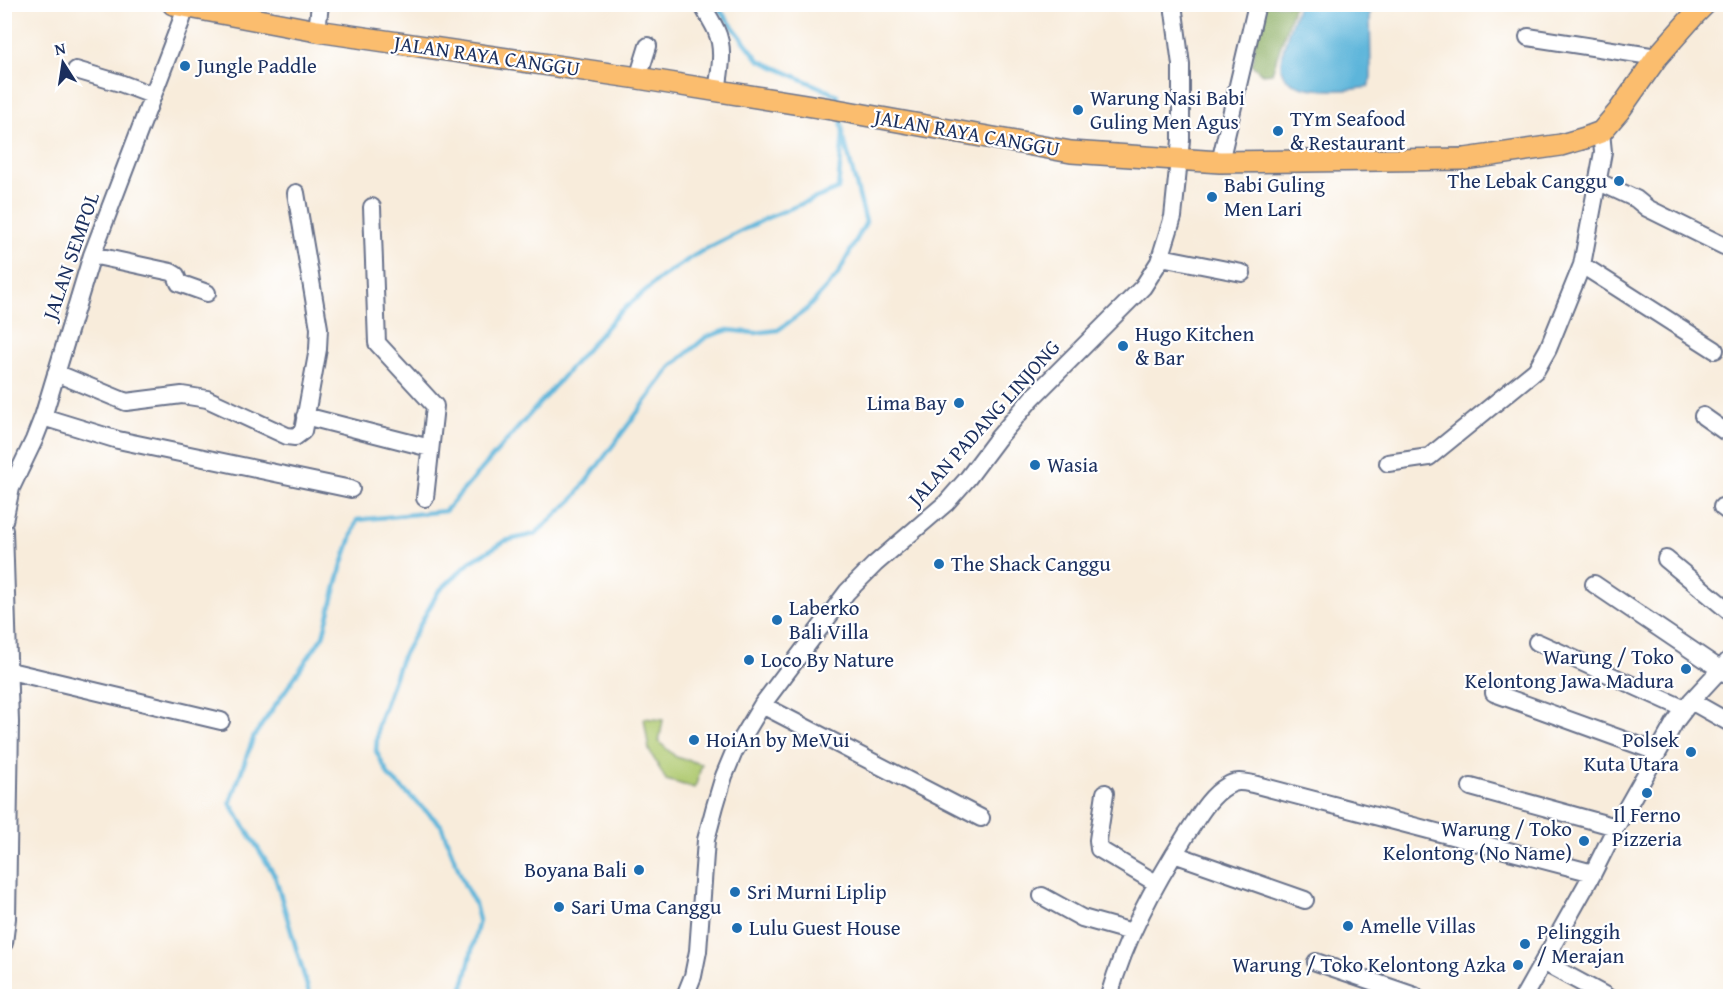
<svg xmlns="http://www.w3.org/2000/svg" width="1735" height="1001" font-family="'Gentium Book Plus',serif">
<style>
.green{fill:#afc96f;stroke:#657c66;stroke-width:1.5}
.forest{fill:#8bad62;stroke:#536e60;stroke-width:1.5}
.water{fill:#5db5da;stroke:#3c729c;stroke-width:1.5}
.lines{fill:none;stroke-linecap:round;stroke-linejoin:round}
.stream{stroke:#5db5da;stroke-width:4.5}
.minor-casing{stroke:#68718a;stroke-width:20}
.major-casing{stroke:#68718a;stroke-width:24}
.minor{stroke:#fff;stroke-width:16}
.major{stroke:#fbbd6e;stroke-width:21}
.poi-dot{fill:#1f6fb2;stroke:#fff;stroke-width:2}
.labels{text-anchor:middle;stroke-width:4.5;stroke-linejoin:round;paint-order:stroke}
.street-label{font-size:21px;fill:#1b2f5e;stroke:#fff}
.poi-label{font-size:21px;fill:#1b2f5e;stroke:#fff;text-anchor:start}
</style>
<rect width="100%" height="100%" fill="#fff"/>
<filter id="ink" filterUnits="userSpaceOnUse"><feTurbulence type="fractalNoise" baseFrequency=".0167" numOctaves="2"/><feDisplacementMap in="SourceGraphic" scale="12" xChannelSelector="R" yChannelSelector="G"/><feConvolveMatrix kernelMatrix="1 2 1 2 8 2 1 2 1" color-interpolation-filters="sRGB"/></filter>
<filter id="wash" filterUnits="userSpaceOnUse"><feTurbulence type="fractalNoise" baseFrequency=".008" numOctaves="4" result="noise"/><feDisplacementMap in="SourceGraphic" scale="24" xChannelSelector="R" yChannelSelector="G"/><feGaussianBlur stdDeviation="1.35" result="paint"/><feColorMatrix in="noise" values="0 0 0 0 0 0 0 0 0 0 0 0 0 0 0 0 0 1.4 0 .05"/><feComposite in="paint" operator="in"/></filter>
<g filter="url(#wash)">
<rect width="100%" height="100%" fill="#f8ecdb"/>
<path class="green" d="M644,718L663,720L659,742L676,757L702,764L695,788L666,780L649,750Z"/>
<path class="forest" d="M1265,5H1294L1272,73L1262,74L1252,65L1257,28Z"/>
<path class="water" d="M1298,5H1370L1371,78L1368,87C1349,91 1283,96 1281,67C1280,52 1293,19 1298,5Z"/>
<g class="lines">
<path class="stream" d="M715,4L759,60L837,95L838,104
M310,996L275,876L230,803L254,736L323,636L341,568L357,520L445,511L617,315L660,278L700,252L767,218L838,189L843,134L841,118
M459,996L462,992L479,920L475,904L465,886L441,825L389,776L376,751L378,725L401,659L438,592L470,562L505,541L535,534L573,499L672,366L706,337L728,330L755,333L778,330L806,310L837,276L866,222L844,139"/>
</g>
</g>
<g filter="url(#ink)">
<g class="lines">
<defs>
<path id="minor" d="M702,4C706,13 712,21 716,30C725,49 720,70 717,91
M317,31L320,4
M1528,37L1657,57
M76,70L120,83L152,95
M638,78L648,46
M1220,162L1257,4
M1597,181L1636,199L1647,208L1724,246
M372,207L377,343L435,406L425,498
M92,255L171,272L176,275L179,283L207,293
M1161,257L1242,273
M1582,265L1715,350
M56,373L126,402L182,395L207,399L287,436L295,437L303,431L318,349L319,328L296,193
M305,416L430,448
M1703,416L1730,435
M43,417L118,440L351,489
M1388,463L1429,457L1536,370L1548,349L1582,265L1603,152L1601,132
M1722,507L1730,513
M4,521L11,488L34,440L43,417L92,255L182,19L186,4
M4,530L10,722L7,918L4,943
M1666,559L1730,612
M1594,584L1730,676
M1537,642L1685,709
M10,671L221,721
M1494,693L1657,752
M1691,701L1730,723
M762,705L981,818
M1471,787L1616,827
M1105,793L1098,840L1099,849L1156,883
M1174,854L1305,900
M1042,896L1082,918L1132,932
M1316,962L1415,996
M1543,962L1606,996
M685,996L693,976L698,951L706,840L715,806L724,776L734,752L762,705L847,592L875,564L946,503L968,478L998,438L1032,398L1143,287L1159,262L1173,217L1181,140V65L1173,4
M1109,996C1126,937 1153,887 1186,835C1197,819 1209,796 1227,786C1236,780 1243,782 1253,784L1593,873
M1524,996L1593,873L1616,827L1675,722L1691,701L1730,659"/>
<path id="major" d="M173,4L317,31L638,78L831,109L1071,152L1220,162L1465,159L1561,145L1585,138L1601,132L1619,111L1657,57L1695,14L1705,4"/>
</defs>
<use href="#minor" class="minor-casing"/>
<use href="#major" class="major-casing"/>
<use href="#minor" class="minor"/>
<use href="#major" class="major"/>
</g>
</g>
<g class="poi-dot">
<circle cx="185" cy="66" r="6"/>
<circle cx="1078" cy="110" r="6"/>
<circle cx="1278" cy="131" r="6"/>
<circle cx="1619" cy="181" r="6"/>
<circle cx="1212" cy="197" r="6"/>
<circle cx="1123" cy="346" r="6"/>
<circle cx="959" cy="403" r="6"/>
<circle cx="1035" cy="465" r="6"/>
<circle cx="939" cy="564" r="6"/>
<circle cx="777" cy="620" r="6"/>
<circle cx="749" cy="660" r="6"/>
<circle cx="1686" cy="669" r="6"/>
<circle cx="694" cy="740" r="6"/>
<circle cx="1691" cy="752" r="6"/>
<circle cx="1647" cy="793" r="6"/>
<circle cx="1584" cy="841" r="6"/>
<circle cx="639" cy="870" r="6"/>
<circle cx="735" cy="892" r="6"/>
<circle cx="559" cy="907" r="6"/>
<circle cx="1348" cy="926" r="6"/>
<circle cx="737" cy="928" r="6"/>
<circle cx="1525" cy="944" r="6"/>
<circle cx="1518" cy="965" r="6"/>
</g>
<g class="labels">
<g class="street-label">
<text transform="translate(487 56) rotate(8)" y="7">JALAN RAYA CANGGU</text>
<text transform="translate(967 133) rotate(10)" y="7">JALAN RAYA CANGGU</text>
<text transform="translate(71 256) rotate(-71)" y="7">JALAN SEMPOL</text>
<text transform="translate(984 423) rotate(-48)" y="7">JALAN PADANG LINJONG</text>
</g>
<g class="poi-label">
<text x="197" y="73">Jungle Paddle</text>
<text x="1090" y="105">Warung Nasi Babi<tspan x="1090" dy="24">Guling Men Agus</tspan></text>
<text x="1290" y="126">TYm Seafood<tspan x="1290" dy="24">&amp; Restaurant</tspan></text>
<text x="1607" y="188" text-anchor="end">The Lebak Canggu</text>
<text x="1224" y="192">Babi Guling<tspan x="1224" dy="24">Men Lari</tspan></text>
<text x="1135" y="341">Hugo Kitchen<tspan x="1135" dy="24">&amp; Bar</tspan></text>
<text x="947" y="410" text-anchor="end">Lima Bay</text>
<text x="1047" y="472">Wasia</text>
<text x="951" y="571">The Shack Canggu</text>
<text x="789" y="615">Laberko<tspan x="789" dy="24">Bali Villa</tspan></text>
<text x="1674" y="664" text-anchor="end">Warung / Toko<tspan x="1674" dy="24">Kelontong Jawa Madura</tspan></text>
<text x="761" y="667">Loco By Nature</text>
<text x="706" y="747">HoiAn by MeVui</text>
<text x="1679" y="747" text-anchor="end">Polsek<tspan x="1679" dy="24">Kuta Utara</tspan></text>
<text x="1647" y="822" text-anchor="middle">Il Ferno<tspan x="1647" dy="24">Pizzeria</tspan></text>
<text x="1572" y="836" text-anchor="end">Warung / Toko<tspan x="1572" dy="24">Kelontong (No Name)</tspan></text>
<text x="627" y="877" text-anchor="end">Boyana Bali</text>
<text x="747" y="899">Sri Murni Liplip</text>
<text x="571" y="914">Sari Uma Canggu</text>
<text x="1360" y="933">Amelle Villas</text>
<text x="749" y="935">Lulu Guest House</text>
<text x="1537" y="939">Pelinggih<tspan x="1537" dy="24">/ Merajan</tspan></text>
<text x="1506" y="972" text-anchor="end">Warung / Toko Kelontong Azka</text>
</g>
</g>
<rect width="1735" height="1001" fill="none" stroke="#fff" stroke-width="24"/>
<g transform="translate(63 63) rotate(348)" stroke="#ffffff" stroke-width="4.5" paint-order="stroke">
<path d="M0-4.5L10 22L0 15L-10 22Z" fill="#1b2f5e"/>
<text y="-9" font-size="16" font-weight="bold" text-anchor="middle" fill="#1b2f5e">N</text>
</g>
</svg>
